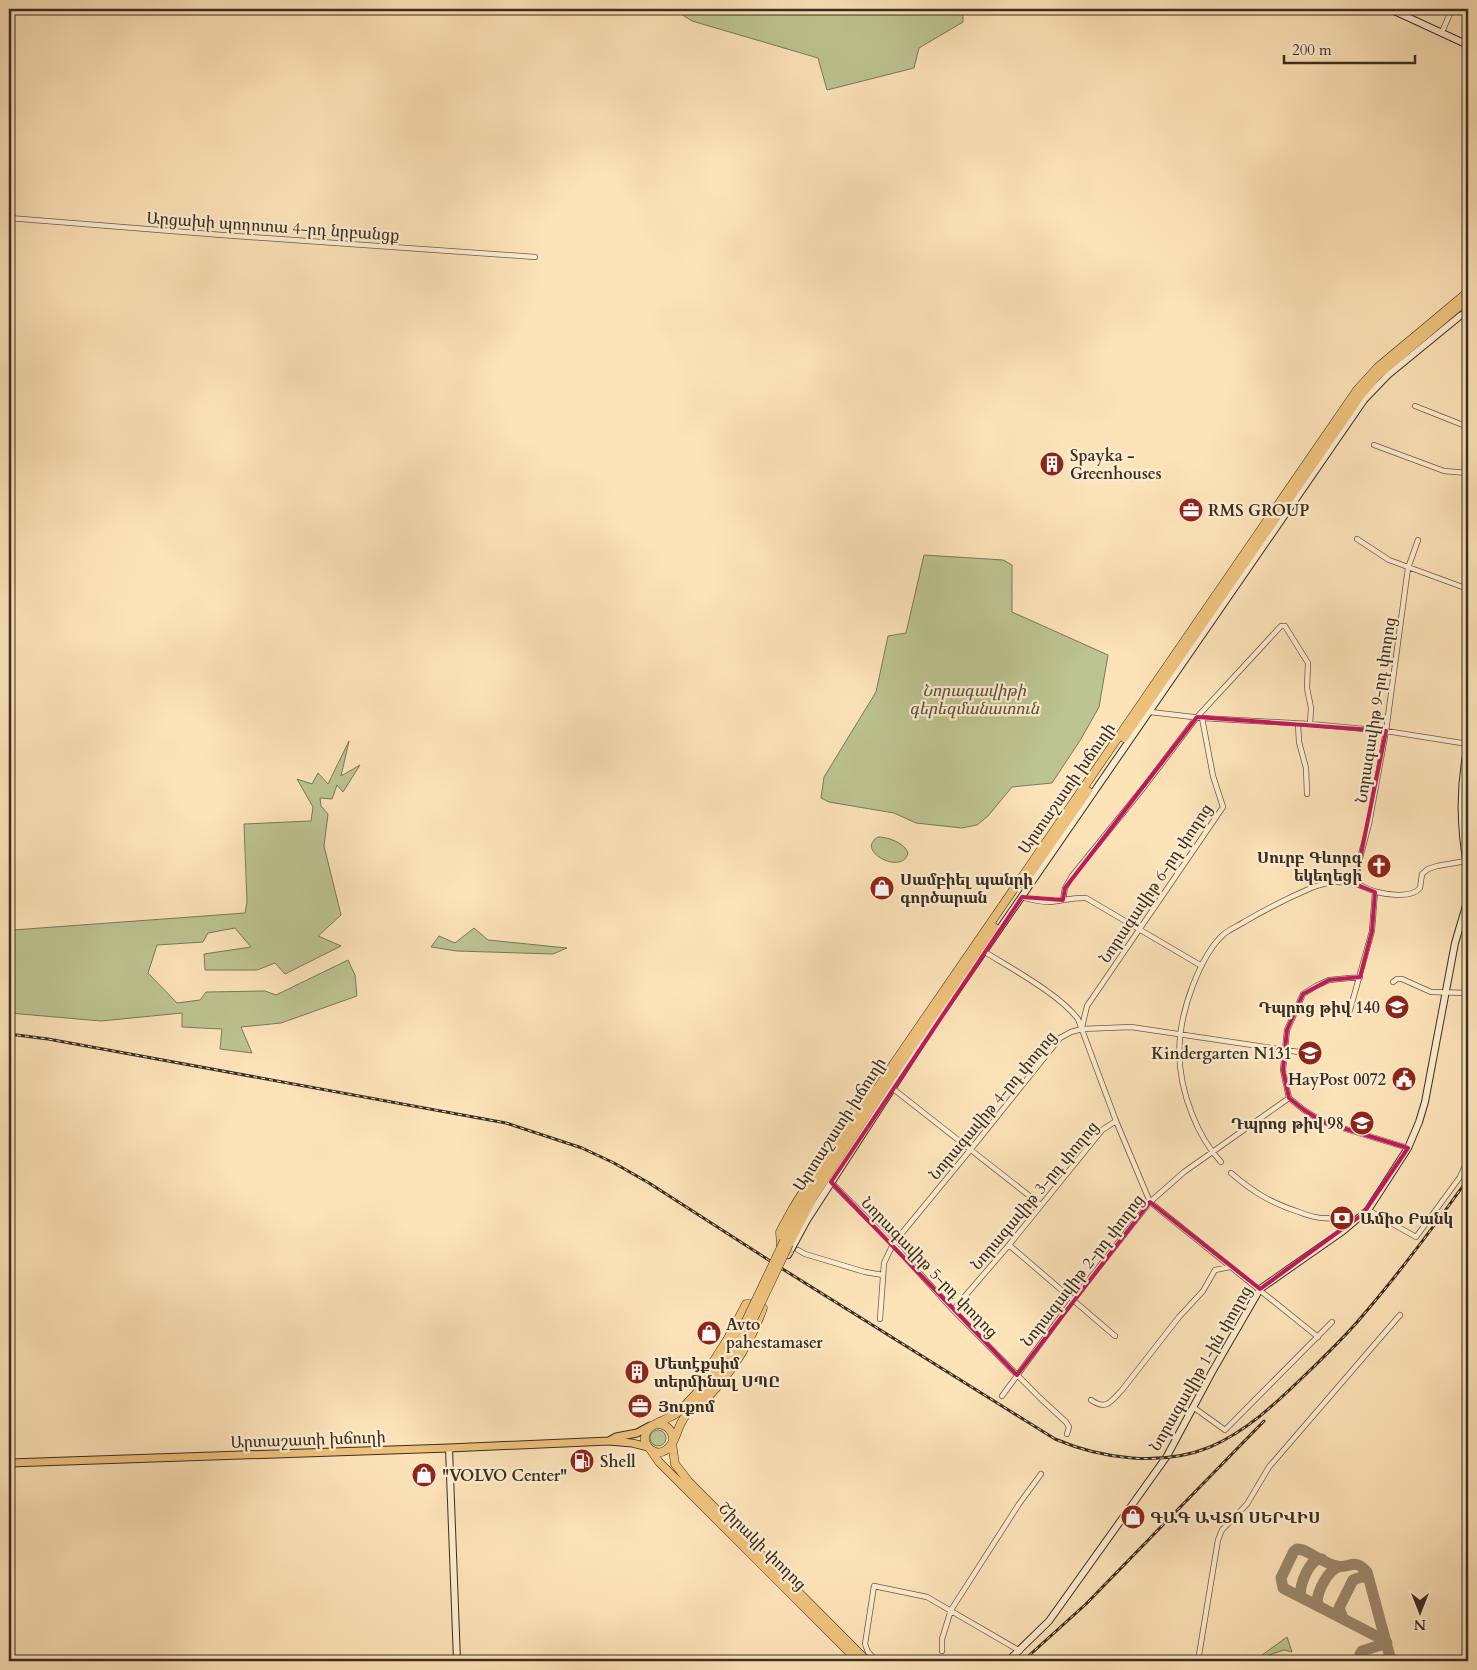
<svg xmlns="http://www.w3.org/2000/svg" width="1477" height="1670" font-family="Cardo,'Noto Serif Armenian',serif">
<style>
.green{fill:#bcc491;stroke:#7a795a}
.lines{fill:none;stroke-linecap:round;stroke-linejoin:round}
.taxiway{stroke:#9b886e;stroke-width:11}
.street-casing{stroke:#6a5b48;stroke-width:6}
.secondary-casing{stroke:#392e23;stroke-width:8}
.primary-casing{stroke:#392e23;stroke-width:9}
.highway-casing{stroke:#392e23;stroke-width:9}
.street{stroke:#feedd1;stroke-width:4.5}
.secondary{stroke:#feedd1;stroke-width:6}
.primary{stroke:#eec27c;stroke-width:7}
.highway{stroke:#eec27c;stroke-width:8}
.rail-casing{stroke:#392e23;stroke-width:3}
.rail{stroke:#feedd1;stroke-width:1;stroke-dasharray:4;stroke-linecap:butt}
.highway-bridge-casing{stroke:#392e23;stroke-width:9;stroke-linecap:butt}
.highway-bridge{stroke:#eec27c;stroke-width:8}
.marked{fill:none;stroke:#c2185b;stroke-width:4;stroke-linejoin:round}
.labels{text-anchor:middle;stroke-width:4.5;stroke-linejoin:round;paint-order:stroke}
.street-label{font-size:16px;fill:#392e23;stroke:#feedd1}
.poi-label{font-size:16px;font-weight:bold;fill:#392e23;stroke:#feedd1;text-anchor:start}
.park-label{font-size:16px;font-style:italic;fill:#5a543e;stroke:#feedd1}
</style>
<rect width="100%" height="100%" fill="#fde3b8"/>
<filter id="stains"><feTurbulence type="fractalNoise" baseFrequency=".004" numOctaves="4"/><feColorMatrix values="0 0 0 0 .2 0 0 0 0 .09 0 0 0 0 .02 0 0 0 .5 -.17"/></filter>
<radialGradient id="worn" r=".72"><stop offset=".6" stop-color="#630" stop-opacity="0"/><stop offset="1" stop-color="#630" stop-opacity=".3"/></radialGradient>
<path class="green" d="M678,9H963V22L919,48L914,68L827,90L818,58L692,21L678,12Z
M924,555L1003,560L1012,565V612L1108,655L1099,707L1081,739L1052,783L1012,787L988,816L977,825L962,828L916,823L894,813L829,802L821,798L824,777L876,692L888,636L906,633Z
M349,741L341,776L360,765L343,792L337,785L332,799L320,798L321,806L328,814L324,846L341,915L318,936L341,946L285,974L275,963L257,970H205L204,954L251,947L235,928L208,933L203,942L157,945L148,973L177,1003L200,1000L206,992L265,991L276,995L348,960L355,975L357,996L281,1023L241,1027L252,1053L220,1049L222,1029L182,1027V1013L101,1021L9,1013V932L13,930L245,913L247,902L244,824L311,821L313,807L297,779L312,784L318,773L328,784Z
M878,837C888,837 905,843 908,853C903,876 854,851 878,837Z
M474,928L488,940L567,948L553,954L457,951L431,947L439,936L455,943Z
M650 1438a8 8 0 1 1 16 0a8 8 0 1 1-16 0Z
M1287,1637L1292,1652L1284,1650L1263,1657L1262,1655Z"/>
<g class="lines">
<path class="taxiway" d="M1302,1598C1297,1590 1307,1567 1315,1561C1317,1559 1319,1559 1322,1559
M1320,1607L1317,1602C1318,1590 1327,1572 1338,1567
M1343,1618L1339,1608L1353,1580L1364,1576L1369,1580
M1386,1641L1283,1588L1281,1578L1294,1551L1297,1549L1303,1550C1314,1555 1326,1564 1337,1566C1350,1569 1354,1557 1367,1572L1390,1657L1392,1661
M1362,1661L1360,1654L1362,1651L1387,1643"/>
<defs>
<path id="street" d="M1442,32L1452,9
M9,218L222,235L535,257
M1415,406L1468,427
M1374,445L1444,471L1468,473
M1357,539L1389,560L1468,589
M1150,712L1202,718L1310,724L1386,731L1468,744
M1298,724L1299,742L1306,768L1307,794
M1355,884L1360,858L1369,824L1386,731L1408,568L1418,540
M1022,897C1031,900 1040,902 1050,902C1062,901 1073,897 1086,898L1200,965
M1063,900L1065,888L1072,876L1144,787L1197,717L1281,626H1285L1308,663L1307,688L1311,708L1310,724
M985,952C1012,969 1059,994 1078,1019L1116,1121L1150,1202L1318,1337
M1360,977L1329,980L1316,986L1303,994L1287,1030L1283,1070L1289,1098L1304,1110L1323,1122L1408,1148
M1393,982L1397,979H1402L1431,992L1468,993
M1350,1010L1372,931L1375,892
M1082,1027L1087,1006L1223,807L1213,776L1202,718
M892,1088L1041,1205
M1221,1162C1207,1147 1199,1132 1192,1114C1174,1069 1176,1029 1193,985C1200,967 1209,947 1224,934C1230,929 1238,926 1244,922C1266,909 1288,898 1311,888C1319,885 1328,882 1337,882C1343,882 1350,883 1356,884C1363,886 1369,890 1377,892C1388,895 1412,898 1420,888L1422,874L1428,869L1437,866L1466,861
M1231,1173C1253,1192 1271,1203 1299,1212C1310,1216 1318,1219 1330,1218L1343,1231
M831,1182L893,1244L953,1310L1040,1398L1066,1422L1069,1427L1067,1434
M1368,1210L1416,1237L1460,1177L1468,1159
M1009,1245L1115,1336
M798,1250L805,1254L865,1272L883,1275
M953,1310L1009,1245L1102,1130L1116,1121
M880,1319L884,1263L893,1244L971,1149L1060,1038L1071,1032L1082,1029L1131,1027L1299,1052
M1002,1396L1072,1301L1150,1202L1184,1172L1289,1098
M1091,1400C1107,1411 1111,1401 1122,1390L1179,1317L1203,1291L1215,1270L1230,1267
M1193,1407L1225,1430L1332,1322
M942,1651V1639L951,1610L1019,1504L1041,1474
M877,1661L868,1652L865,1644L874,1586L927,1597L1020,1651
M1198,1661L1218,1540L1222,1530L1247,1504L1269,1467L1400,1315"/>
<path id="secondary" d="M1390,9L1468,45
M1468,744C1459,789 1460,827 1468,872
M788,1255L807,1220L936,1021L1364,400L1388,375L1460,316L1468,312
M449,1448L457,1661
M1008,1661L1049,1621L1167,1456L1212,1372L1260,1289L1343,1231L1368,1210L1408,1148L1419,1122L1425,1102L1455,943L1468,899"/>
<path id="primary" d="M609,1441L616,1437L637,1433L650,1426
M9,1463L449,1448L609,1441L632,1443L648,1447"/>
<path id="highway" d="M1124,738L1361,395L1378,375L1468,299
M1023,884L1088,791
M784,1241L796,1217L810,1193L888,1072L1357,390L1378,367L1468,292
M789,1244L814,1196L892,1076L994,927
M789,1252L781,1247L780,1232L793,1208L849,1118L872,1090
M745,1323C725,1355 705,1388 677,1413C665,1422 643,1423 645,1441C648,1450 657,1456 666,1450C674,1445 677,1431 681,1423C688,1410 698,1400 707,1389C723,1369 738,1347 751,1324
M696,1409C727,1380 749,1348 763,1308L751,1304H746L727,1340L703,1378
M656,1424C666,1424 672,1429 673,1439
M672,1443L675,1464L689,1482L867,1661
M650,1449L659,1462L858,1661"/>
</defs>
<use href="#street" class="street-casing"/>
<use href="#secondary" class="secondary-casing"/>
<use href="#primary" class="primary-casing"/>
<use href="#highway" class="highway-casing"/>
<use href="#street" class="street"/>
<use href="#secondary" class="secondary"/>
<use href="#primary" class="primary"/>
<use href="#highway" class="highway"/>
<defs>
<path id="rail" d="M9,1034L48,1039L506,1123L582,1148L614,1163L649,1183L781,1268L1055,1439C1102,1459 1161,1467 1210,1447C1247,1431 1275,1404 1303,1377C1324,1357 1346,1336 1364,1314C1401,1271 1435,1225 1468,1179
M1023,1661L1086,1604L1264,1421"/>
</defs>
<use href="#rail" class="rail-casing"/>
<use href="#rail" class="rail"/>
<defs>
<path id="highway-bridge" d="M745,1323L784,1241
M751,1324L789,1244"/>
</defs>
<use href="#highway-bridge" class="highway-bridge-casing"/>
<use href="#highway-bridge" class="highway-bridge"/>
</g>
<path class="marked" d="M1197,717L1386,731L1355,884L1375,892L1372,931L1360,977L1329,980L1303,994L1287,1030L1283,1070L1289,1098L1304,1110L1323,1122L1408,1148L1363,1214L1260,1289L1150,1202L1017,1375L831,1182L1022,897L1063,900L1065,888Z"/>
<defs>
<symbol id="building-disc" viewBox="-11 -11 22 22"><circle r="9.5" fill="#8f2418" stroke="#feedd1"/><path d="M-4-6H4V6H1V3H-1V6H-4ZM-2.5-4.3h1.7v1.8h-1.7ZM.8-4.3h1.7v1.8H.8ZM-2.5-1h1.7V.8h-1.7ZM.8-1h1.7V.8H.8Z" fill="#fff"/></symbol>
<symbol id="office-disc" viewBox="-11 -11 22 22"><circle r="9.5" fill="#8f2418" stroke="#feedd1"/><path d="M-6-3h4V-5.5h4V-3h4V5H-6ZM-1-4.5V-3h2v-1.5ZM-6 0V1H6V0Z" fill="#fff"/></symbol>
<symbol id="church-disc" viewBox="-11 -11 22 22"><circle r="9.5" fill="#8f2418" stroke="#feedd1"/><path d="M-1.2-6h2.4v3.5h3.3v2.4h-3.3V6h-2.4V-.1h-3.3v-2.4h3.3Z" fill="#fff"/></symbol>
<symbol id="shop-disc" viewBox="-11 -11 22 22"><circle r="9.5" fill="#8f2418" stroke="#feedd1"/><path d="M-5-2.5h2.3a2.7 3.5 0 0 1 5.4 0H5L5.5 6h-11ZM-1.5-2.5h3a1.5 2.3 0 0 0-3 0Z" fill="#fff"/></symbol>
<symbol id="school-disc" viewBox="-11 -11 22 22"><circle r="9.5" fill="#8f2418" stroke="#feedd1"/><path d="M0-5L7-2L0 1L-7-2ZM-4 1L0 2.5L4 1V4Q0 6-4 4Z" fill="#fff"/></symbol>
<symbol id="civic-disc" viewBox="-11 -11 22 22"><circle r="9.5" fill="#8f2418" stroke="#feedd1"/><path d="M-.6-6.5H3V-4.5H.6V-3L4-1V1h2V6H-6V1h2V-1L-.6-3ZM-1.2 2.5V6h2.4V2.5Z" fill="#fff"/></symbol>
<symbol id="bank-disc" viewBox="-11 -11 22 22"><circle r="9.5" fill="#8f2418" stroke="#feedd1"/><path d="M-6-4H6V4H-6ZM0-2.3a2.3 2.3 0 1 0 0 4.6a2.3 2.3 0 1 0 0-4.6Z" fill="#fff"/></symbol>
<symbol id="fuel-disc" viewBox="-11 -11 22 22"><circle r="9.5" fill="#8f2418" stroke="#feedd1"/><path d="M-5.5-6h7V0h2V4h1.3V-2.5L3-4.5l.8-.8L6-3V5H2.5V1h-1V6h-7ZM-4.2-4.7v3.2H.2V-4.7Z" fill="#fff"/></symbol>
</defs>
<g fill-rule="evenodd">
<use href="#building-disc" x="1038" y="450" width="28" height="28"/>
<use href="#office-disc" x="1177" y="496" width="28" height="28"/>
<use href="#church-disc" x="1365" y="852" width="28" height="28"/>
<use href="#shop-disc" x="868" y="874" width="28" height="28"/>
<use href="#school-disc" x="1383" y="993" width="28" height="28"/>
<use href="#school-disc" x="1296" y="1039" width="28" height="28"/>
<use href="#civic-disc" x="1390" y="1065" width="28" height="28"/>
<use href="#school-disc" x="1348" y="1109" width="28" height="28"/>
<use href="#bank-disc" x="1328" y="1204" width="28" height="28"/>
<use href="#shop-disc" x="695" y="1319" width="28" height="28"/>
<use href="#building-disc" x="623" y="1358" width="28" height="28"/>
<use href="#office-disc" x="626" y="1392" width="28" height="28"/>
<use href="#fuel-disc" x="568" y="1447" width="28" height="28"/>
<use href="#shop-disc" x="410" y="1461" width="28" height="28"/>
<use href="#shop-disc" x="1119" y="1503" width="28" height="28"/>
</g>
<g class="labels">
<g class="street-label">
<text transform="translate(273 226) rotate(4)" y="6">Արցախի պողոտա 4-րդ նրբանցք</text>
<text transform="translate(1375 710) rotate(-81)" y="6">Նորագավիթ 9-րդ փողոց</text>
<text transform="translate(1066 788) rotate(-55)" y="6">Արտաշատի խճուղի</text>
<text transform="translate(1155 883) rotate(-56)" y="6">Նորագավիթ 6-րդ փողոց</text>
<text transform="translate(992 1105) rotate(-50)" y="6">Նորագավիթ 4-րդ փողոց</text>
<text transform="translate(839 1124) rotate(-57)" y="6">Արտաշատի խճուղի</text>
<text transform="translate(1034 1195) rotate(-50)" y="6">Նորագավիթ 3-րդ փողոց</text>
<text transform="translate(930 1267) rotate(46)" y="6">Նորագավիթ 5-րդ փողոց</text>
<text transform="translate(1082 1270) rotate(-52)" y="6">Նորագավիթ 2-րդ փողոց</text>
<text transform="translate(1200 1368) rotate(-60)" y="6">Նորագավիթ 1-ին փողոց</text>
<text transform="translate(308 1439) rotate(-2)" y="6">Արտաշատի խճուղի</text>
<text transform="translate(763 1546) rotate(45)" y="6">Շիրակի փողոց</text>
</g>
<g class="poi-label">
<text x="1070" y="461">Spayka -<tspan x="1070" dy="18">Greenhouses</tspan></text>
<text x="1208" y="516">RMS GROUP</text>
<text x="1362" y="863" text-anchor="end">Սուրբ Գևորգ<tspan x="1362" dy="18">եկեղեցի</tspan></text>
<text x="900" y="885">Սամբիել պանրի<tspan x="900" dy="18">գործարան</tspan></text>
<text x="1380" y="1013" text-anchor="end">Դպրոց թիվ 140</text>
<text x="1292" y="1059" text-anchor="end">Kindergarten N131</text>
<text x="1386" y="1085" text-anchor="end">HayPost 0072</text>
<text x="1344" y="1129" text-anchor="end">Դպրոց թիվ 98</text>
<text x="1360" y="1224">Ամիօ Բանկ</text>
<text x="726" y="1330">Avto<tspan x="726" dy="18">pahestamaser</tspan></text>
<text x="654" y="1369">Մետէքսիմ<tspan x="654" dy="18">տերմինալ ՍՊԸ</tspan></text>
<text x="658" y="1412">Յուքոմ</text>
<text x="600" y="1467">Shell</text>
<text x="442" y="1481">"VOLVO Center"</text>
<text x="1150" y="1523">ԳԱԳ ԱՎՏՈ ՍԵՐՎԻՍ</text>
</g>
<g class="park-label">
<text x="974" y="696">Նորագավիթի<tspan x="974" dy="18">գերեզմանատուն</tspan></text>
</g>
</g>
<rect width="1477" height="1670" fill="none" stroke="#fde3b8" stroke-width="30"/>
<rect x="10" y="10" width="1457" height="1650" fill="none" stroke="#392e23" stroke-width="2.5"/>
<rect x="15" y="15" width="1447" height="1640" fill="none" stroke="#392e23"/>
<g transform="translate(1420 1612) rotate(180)" stroke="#feedd1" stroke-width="4" paint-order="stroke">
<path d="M0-4L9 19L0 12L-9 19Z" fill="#392e23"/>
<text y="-8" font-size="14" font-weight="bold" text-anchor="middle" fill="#392e23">N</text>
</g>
<path d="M1284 55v8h131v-8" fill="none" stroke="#392e23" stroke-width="2.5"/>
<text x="1292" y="55" font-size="15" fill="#392e23" stroke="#feedd1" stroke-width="4" paint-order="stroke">200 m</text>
<rect width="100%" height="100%" filter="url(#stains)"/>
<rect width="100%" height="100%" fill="url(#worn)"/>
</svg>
